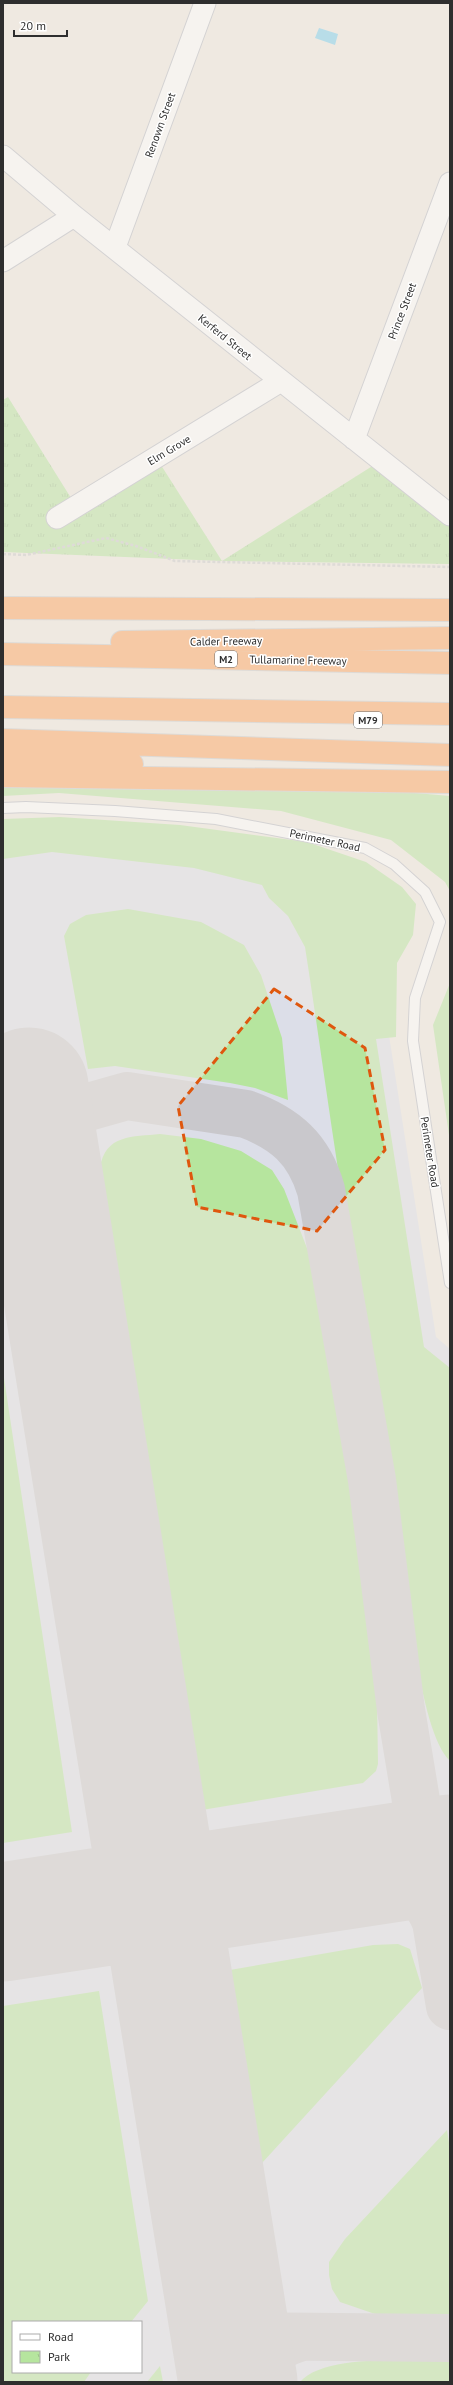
<svg xmlns="http://www.w3.org/2000/svg" width="453" height="2385" font-family="'PT Sans',sans-serif">
<style>
.airport{fill:#dcdee8;fill-rule:evenodd}
.grass{fill:#b6e59e}
.park{fill:url(#park-tufts)}
.water{fill:#75cff0}
.lines{fill:none;stroke-linecap:round;stroke-linejoin:round}
.taxiway{stroke:#c9c8cc;stroke-width:48}
.runway{stroke:#c9c8cc;stroke-width:119}
.service-casing{stroke:#b4b7c1;stroke-width:12}
.minor-casing{stroke:#b4b7c1;stroke-width:23}
.motorway-casing{stroke:#c9c9c9;stroke-width:24}
.path{stroke:#c9c9c9;stroke-width:2.5;stroke-dasharray:3 2;stroke-linecap:butt}
.service{stroke:#fff;stroke-width:10}
.minor{stroke:#fff;stroke-width:21}
.motorway{stroke:#ffa35c;stroke-width:22}
.marked{fill:none;stroke:#df570e;stroke-width:3;stroke-dasharray:8 5;stroke-linejoin:round}
.labels{text-anchor:middle;stroke-width:3;stroke-linejoin:round;paint-order:stroke}
.shield{fill:#fff;stroke:#6d6d6d;stroke-width:1}
.shield-label{font-size:10px;font-weight:bold;fill:#2e2e2e}
.street-label{font-size:11px;fill:#2e2e2e;stroke:#fff}
</style>
<defs>
<pattern id="park-tufts" width="24" height="20" patternUnits="userSpaceOnUse"><rect width="24" height="20" fill="#b6e59e"/><path d="M3 7l-1-3M5 7V3M7 7l1-3M15 17l-1-3M17 17v-4M19 17l1-3" fill="none" stroke="#9dc588"/></pattern>
</defs>
<rect width="100%" height="100%" fill="#efe9e1"/>
<path class="airport" d="M3,830L364,875L436,1337L450,1349V2382H3ZM13,2322H141V2372H13Z"/>
<path class="grass" d="M3,784L369,789L450,796V891L445,882L391,840L281,811L59,793L3,796Z
M60,817L180,825L307,842L366,862L402,887L416,904L413,935L397,963L396,1037L376,1039L424,1347L450,1368V1761C417,1728 408,1581 399,1531C383,1431 364,1331 348,1231C332,1137 320,1042 305,947L288,916L269,898L262,885L194,868L52,852L3,859V819Z
M128,909L201,922L244,945L261,975L282,1038L288,1100L255,1088L230,1083L115,1066L88,1069L64,936L70,924L86,915Z
M450,983V1142L433,1025Z
M160,1134L201,1139L241,1151L272,1170L284,1189L312,1261L355,1515L377,1697L378,1764L376,1771L363,1783L196,1811L186,1757L100,1168C105,1134 133,1137 160,1134Z
M3,1371L72,1832L3,1843Z
M398,1944L410,1949L422,1988L252,2174L224,1971L373,1945Z
M99,1991L148,2301L131,2322H13V2372H91L84,2382H3V2006Z
M447,2130L450,2149V2317L378,2315L340,2302L332,2289L329,2275V2262L345,2239Z
M416,2360L450,2361V2382H300C320,2358 387,2360 416,2360Z
M160,2366L163,2382H147Z"/>
<path class="park" d="M8,397L71,498L159,462L222,561L374,465L450,522V564L222,561L3,552V400Z"/>
<path class="water" d="M319,28L338,34L335,45L315,38Z"/>
<g class="lines">
<path class="taxiway" d="M51,1224L46,1167L47,1148L62,1122L74,1111L127,1096L246,1114C285,1128 309,1149 321,1190L372,1480L401,1710L450,2006
M362,1867C398,1870 424,1890 437,1924
M230,2336L450,2338
M243,2382C256,2358 277,2344 302,2337"/>
<path class="runway" d="M29,1087L238,2382
M3,1922L450,1854"/>
<defs>
<path id="service" d="M3,808L26,807L115,811L216,819L365,848L394,864L425,892L440,922L415,998L413,1041L450,1283"/>
<path id="minor" d="M3,156L74,216L450,515
M115,247L205,3
M3,261L74,216
M354,439L450,183
M57,518L281,381"/>
<path id="motorway" d="M3,608L450,610
M122,642L450,638
M3,654L450,663
M3,707L450,714
M3,740L450,755
M3,755L132,764
M3,776L450,782"/>
</defs>
<use href="#service" class="service-casing"/>
<use href="#minor" class="minor-casing"/>
<use href="#motorway" class="motorway-casing"/>
<path class="path" d="M3,554L26,555L106,538L136,546L175,561L450,567"/>
<use href="#service" class="service"/>
<use href="#minor" class="minor"/>
<use href="#motorway" class="motorway"/>
</g>
<path d="M0 0H453V2385H0ZM274,989L365,1048L385,1150L317,1231L197,1207L178,1106Z" fill="#efe9e1" fill-opacity=".55" fill-rule="evenodd"/>
<path class="marked" d="M274,989L365,1048L385,1150L317,1231L197,1207L178,1106Z"/>
<g class="labels">
<g class="shield">
<rect x="215" y="651" width="22" height="16" rx="3"/>
<rect x="354" y="712" width="28" height="16" rx="3"/>
</g>
<g class="shield-label">
<text x="226" y="663">M2</text>
<text x="368" y="724">M79</text>
</g>
<g class="street-label">
<text transform="translate(160 125) rotate(-70)" y="4">Renown Street</text>
<text transform="translate(402 311) rotate(-69)" y="4">Prince Street</text>
<text transform="translate(225 337) rotate(39)" y="4">Kerferd Street</text>
<text transform="translate(169 450) rotate(-31)" y="4">Elm Grove</text>
<text transform="translate(226 641) rotate(-1)" y="4">Calder Freeway</text>
<text transform="translate(298 660) rotate(1)" y="4">Tullamarine Freeway</text>
<text transform="translate(325 840) rotate(12)" y="4">Perimeter Road</text>
<text transform="translate(430 1152) rotate(81)" y="4">Perimeter Road</text>
</g>
</g>
<rect width="453" height="2385" fill="none" stroke="#2e2e2e" stroke-width="8"/>
<rect x="12" y="2321" width="130" height="52" fill="#ffffff" stroke="#ababab"/>
<rect x="20" y="2334" width="20" height="6" fill="#ffffff" stroke="#ababab"/>
<text x="48" y="2341" font-size="12" fill="#2e2e2e">Road</text>
<rect x="20" y="2351" width="20" height="12" fill="url(#park-tufts)" stroke="#ababab"/>
<text x="48" y="2361" font-size="12" fill="#2e2e2e">Park</text>
<path d="M14 30v6h53v-6" fill="none" stroke="#2e2e2e" stroke-width="2"/>
<text x="20" y="30" font-size="12" fill="#2e2e2e" stroke="#ffffff" stroke-width="3" paint-order="stroke">20 m</text>
</svg>
